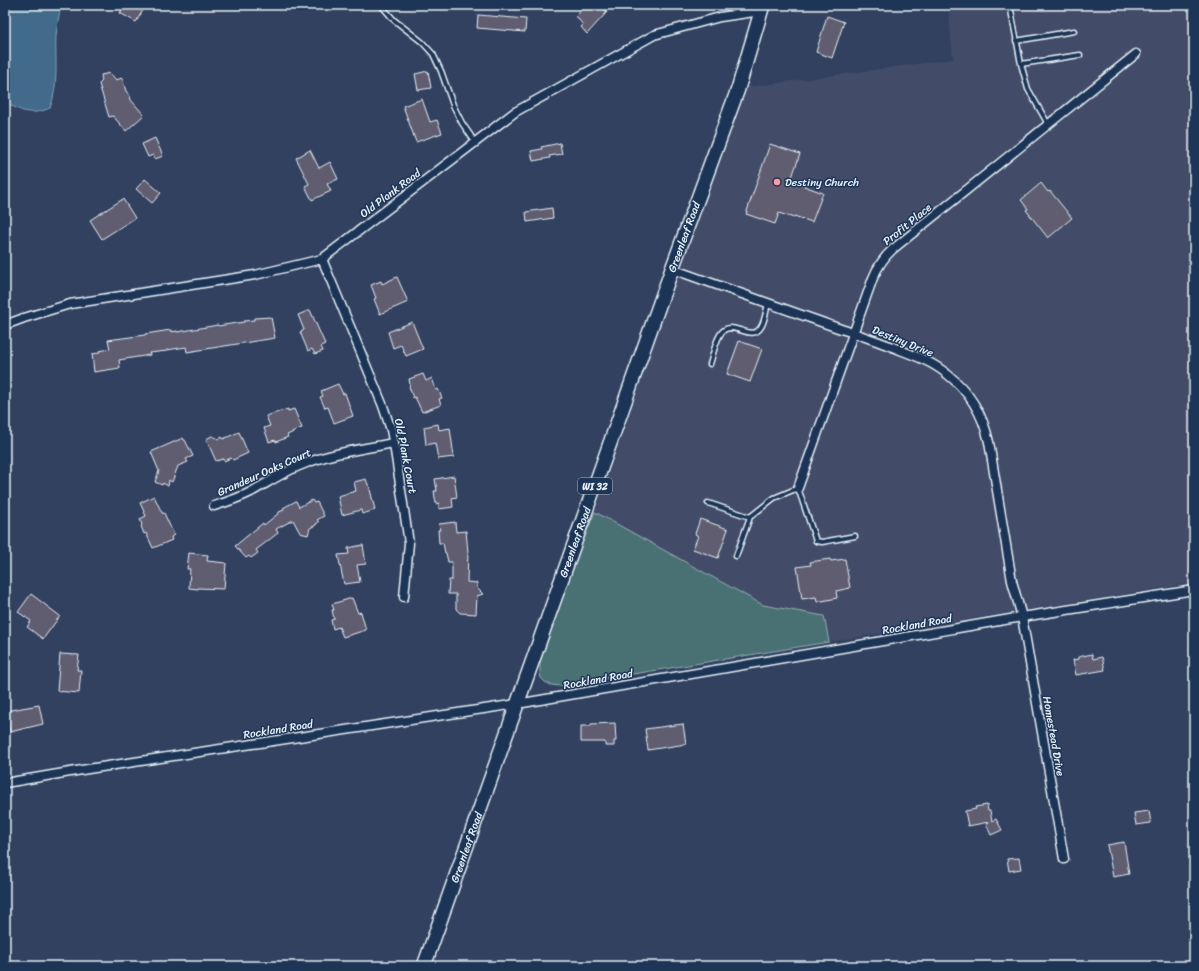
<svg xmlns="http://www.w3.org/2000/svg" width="1199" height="971" font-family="Sriracha,sans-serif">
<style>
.built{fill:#424c67}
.green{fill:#497073;stroke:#98b0b6}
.water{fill:#436b8b;stroke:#85a1b7}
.building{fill:#615d71;stroke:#e8f1f8}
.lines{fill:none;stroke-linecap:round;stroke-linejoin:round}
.lane-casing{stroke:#e8f1f8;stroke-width:7}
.street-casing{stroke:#e8f1f8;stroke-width:11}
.primary-casing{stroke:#e8f1f8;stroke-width:16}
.lane{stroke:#1d3557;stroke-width:4}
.street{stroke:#1d3557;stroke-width:8}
.primary{stroke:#1d3557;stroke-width:13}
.poi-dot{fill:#ff9aa2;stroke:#1d3557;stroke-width:1.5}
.labels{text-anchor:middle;stroke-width:3;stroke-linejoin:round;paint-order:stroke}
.shield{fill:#1d3557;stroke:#abb9c8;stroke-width:1}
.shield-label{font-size:10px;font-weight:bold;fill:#e8f1f8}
.poi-label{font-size:11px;fill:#e8f1f8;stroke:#1d3557;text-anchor:start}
.street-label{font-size:11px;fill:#e8f1f8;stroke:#1d3557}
</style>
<rect width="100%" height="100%" fill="#31415f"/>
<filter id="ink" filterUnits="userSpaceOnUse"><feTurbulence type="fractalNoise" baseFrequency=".025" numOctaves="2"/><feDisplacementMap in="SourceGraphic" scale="8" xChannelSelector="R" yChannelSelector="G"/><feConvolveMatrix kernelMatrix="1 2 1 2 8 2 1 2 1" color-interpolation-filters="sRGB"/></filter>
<g filter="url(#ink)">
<path class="built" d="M948,5H1194V583L829,642L824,616L763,605L595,512L706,195L747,87L953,59Z"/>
<path class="green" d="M595,512L763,605L824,616L829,642L560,686L551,685L545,682L541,678L540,673V658L566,581Z"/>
<path class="water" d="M5,5H61C59,15 57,26 56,36C55,60 59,85 50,108C31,116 22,112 5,102Z"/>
<path class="building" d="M125,5H146L136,22L120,13Z
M596,5H601L607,12L587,34L581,27L583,25L576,16L580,12V7H588L591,10Z
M478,15L526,19L525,32L477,28Z
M827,16L844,22L832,58L816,52Z
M428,71L431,88L418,90L415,74Z
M110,73L116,80L122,78L126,91L130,96L131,100L144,115L126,131L113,116L109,117L99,84L102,81L101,75Z
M422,99L430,122L437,120L442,133L416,142L403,106Z
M155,138L163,156L155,159L153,155L148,157L142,144Z
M560,143L562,154L549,156L550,158L533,161L531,151L542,149L541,147Z
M770,144L800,154L791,180L805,185L804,186L823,193L812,222L794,216V218L779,213L775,224L746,214Z
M310,150L319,168L330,162L338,179L327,184L331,191L312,200L305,186L309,184L296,158Z
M145,179L161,193L152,203L136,189Z
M1041,183L1048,192L1050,191L1072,218L1048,238L1026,210L1028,209L1021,200Z
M123,199L135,218L102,239L90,220Z
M552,208L553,218L527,222L526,212Z
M397,277L408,302L380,314L374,299L376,298L371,285L381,281L382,284Z
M310,310L325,344L321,346L323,351L315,354L312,349L308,351L300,332L304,330L298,315Z
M271,317L275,338L187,352L186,347L167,350V351L149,353L150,355L119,360L120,368L94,372L92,354L99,353V351L110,349L108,340L145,335V334L171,330V332L177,331V332L218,325L219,326L224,325L244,322V321L254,320V318Z
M412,322L423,349L406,356L401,345L393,348L388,332Z
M739,341L762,349L750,382L727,374Z
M423,374L426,381L432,378L436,390L438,389L442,398L439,399L441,405L422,412L415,397L413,398L409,386L410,385L409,379Z
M338,384L343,394L345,393L353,416L334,423L328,407L325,408L320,397L323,396L321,391Z
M288,409V411L294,409L302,428L296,430V431L287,435L288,437L276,442L275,440L269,442L264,428L270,426L266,416Z
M438,424L439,430L450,428L454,457L438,459L435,443L426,445L424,427Z
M239,432L248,453L233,460L231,458L224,461L223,459L216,461L206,439L212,436L219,439L222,437L223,439Z
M183,438L184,440H185L193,456L186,459L188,462L178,466L172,482L169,480L168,486L163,483L162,485L155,482L159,471L151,452Z
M454,476L457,497L452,498L453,507L439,509V503L436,504L434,491H437L435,479Z
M366,479L368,485H369L375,510L362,514L361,510L342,515L338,496L356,491L354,482Z
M154,496L162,513H164L174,535L171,537L172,540L153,548L146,533L144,534L141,526L142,525L140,519L146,516L140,503Z
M312,500L314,503L317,502L324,516L317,520L319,522L316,524V525L310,528L308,535L300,533L293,520L276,529L278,533L256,550L258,553L251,558L249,556L246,558L235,546L263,523L264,525L279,513V512L284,510L283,508L296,501L299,507Z
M700,519L728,529L718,558L693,549L698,536L695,534Z
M455,522L456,532L466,531L468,552L467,582L477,583V588L483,594L477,596L476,614L460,613L456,609V594H448L449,580H452V562H448L446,553H445L443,543H439L438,530H440L439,524Z
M363,545L366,564L357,565L360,582L344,584L338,555L349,554L348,548Z
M189,553L208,555L207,561L226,563L224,589L198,588V589L189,588L190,569H187Z
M830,559L831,561L845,559L850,588L836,591L837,598L817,602L816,597L802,599L797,567L811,565L810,562Z
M31,594L60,616L43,639L27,627L31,621L18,612Z
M352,598L358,613L361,612L366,630L343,637L339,627L333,629L331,620L334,619L332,610H334L332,604Z
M60,654L79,655L77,670H81L79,693L57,691Z
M1092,654L1093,659L1102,657L1105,670L1076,675L1073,660L1078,659V657Z
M39,705L43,724L10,732L5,711Z
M615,723L616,741H614V746H605V742H581V726H591V724Z
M683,724L686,744L648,750L645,729Z
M987,805L988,811H990L992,821L996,819L1002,830L991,835L986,824L989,822L968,826L965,811L976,809L975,807Z
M1149,811L1151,823L1136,825L1134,813Z
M1124,842L1129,874L1113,877L1107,845Z
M1019,858L1021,869L1009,871L1007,859Z"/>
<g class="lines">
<defs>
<path id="lane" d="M381,5L394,20L422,42L433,54L441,71L453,105L462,123L475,142
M1010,5L1021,64L1028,89L1048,124
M1016,41L1074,31
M1021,64L1080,55
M710,364C713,356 716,336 724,330C735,322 752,342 761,327C765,321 766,311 768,303
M708,503L750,517
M736,556L750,517L774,498L798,488L816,541L822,542L855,536"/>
<path id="street" d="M322,259L383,406L391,430L395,451L409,543L404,597
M672,269C728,289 785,309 841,329C857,334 874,340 890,346C910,354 930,360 947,374C969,391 983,415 989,442L1012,581L1022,617L1064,859
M5,325L24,318L70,304L255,275L322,259L515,112L654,35L720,17L761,11
M798,488L873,278C878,266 883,258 893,249L1136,54
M214,506C227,502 239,498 251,492C267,483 282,473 299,466C329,453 362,449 394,443
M5,783L88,769L517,704L1022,617L1194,590"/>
<g id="primary">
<path id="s1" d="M424,966L672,269L738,89L763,5"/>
</g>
</defs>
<use href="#lane" class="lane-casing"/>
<use href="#street" class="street-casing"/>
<use href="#primary" class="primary-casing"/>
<use href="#lane" class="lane"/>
<use href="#street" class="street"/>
<use href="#primary" class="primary"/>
</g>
</g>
<circle class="poi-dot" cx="777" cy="182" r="4"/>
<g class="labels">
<rect class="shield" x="578" y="478" width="34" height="16" rx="3"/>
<g class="shield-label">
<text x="595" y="490">WI 32</text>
</g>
<g class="poi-label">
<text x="785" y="186">Destiny Church</text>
</g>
<g class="street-label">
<text transform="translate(390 193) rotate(-37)" y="4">Old Plank Road</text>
<text transform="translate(907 224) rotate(-39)" y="4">Profit Place</text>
<text dy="4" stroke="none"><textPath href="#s1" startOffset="774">Greenleaf Road</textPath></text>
<text transform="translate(903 341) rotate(22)" y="4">Destiny Drive</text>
<text transform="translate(406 456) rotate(79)" y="4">Old Plank Court</text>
<text transform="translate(264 472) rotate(-24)" y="4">Grandeur Oaks Court</text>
<text dy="4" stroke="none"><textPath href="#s1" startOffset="450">Greenleaf Road</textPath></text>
<text transform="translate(917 624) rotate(-10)" y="4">Rockland Road</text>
<text transform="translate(598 679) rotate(-10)" y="4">Rockland Road</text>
<text transform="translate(278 729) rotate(-9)" y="4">Rockland Road</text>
<text transform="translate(1054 736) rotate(80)" y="4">Homestead Drive</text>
<text dy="4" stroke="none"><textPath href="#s1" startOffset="126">Greenleaf Road</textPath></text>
</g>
</g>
<rect width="1199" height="971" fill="none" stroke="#1d3557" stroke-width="20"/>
<rect x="10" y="10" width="1179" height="951" fill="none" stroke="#e8f1f8" stroke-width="1.5" filter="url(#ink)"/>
</svg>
